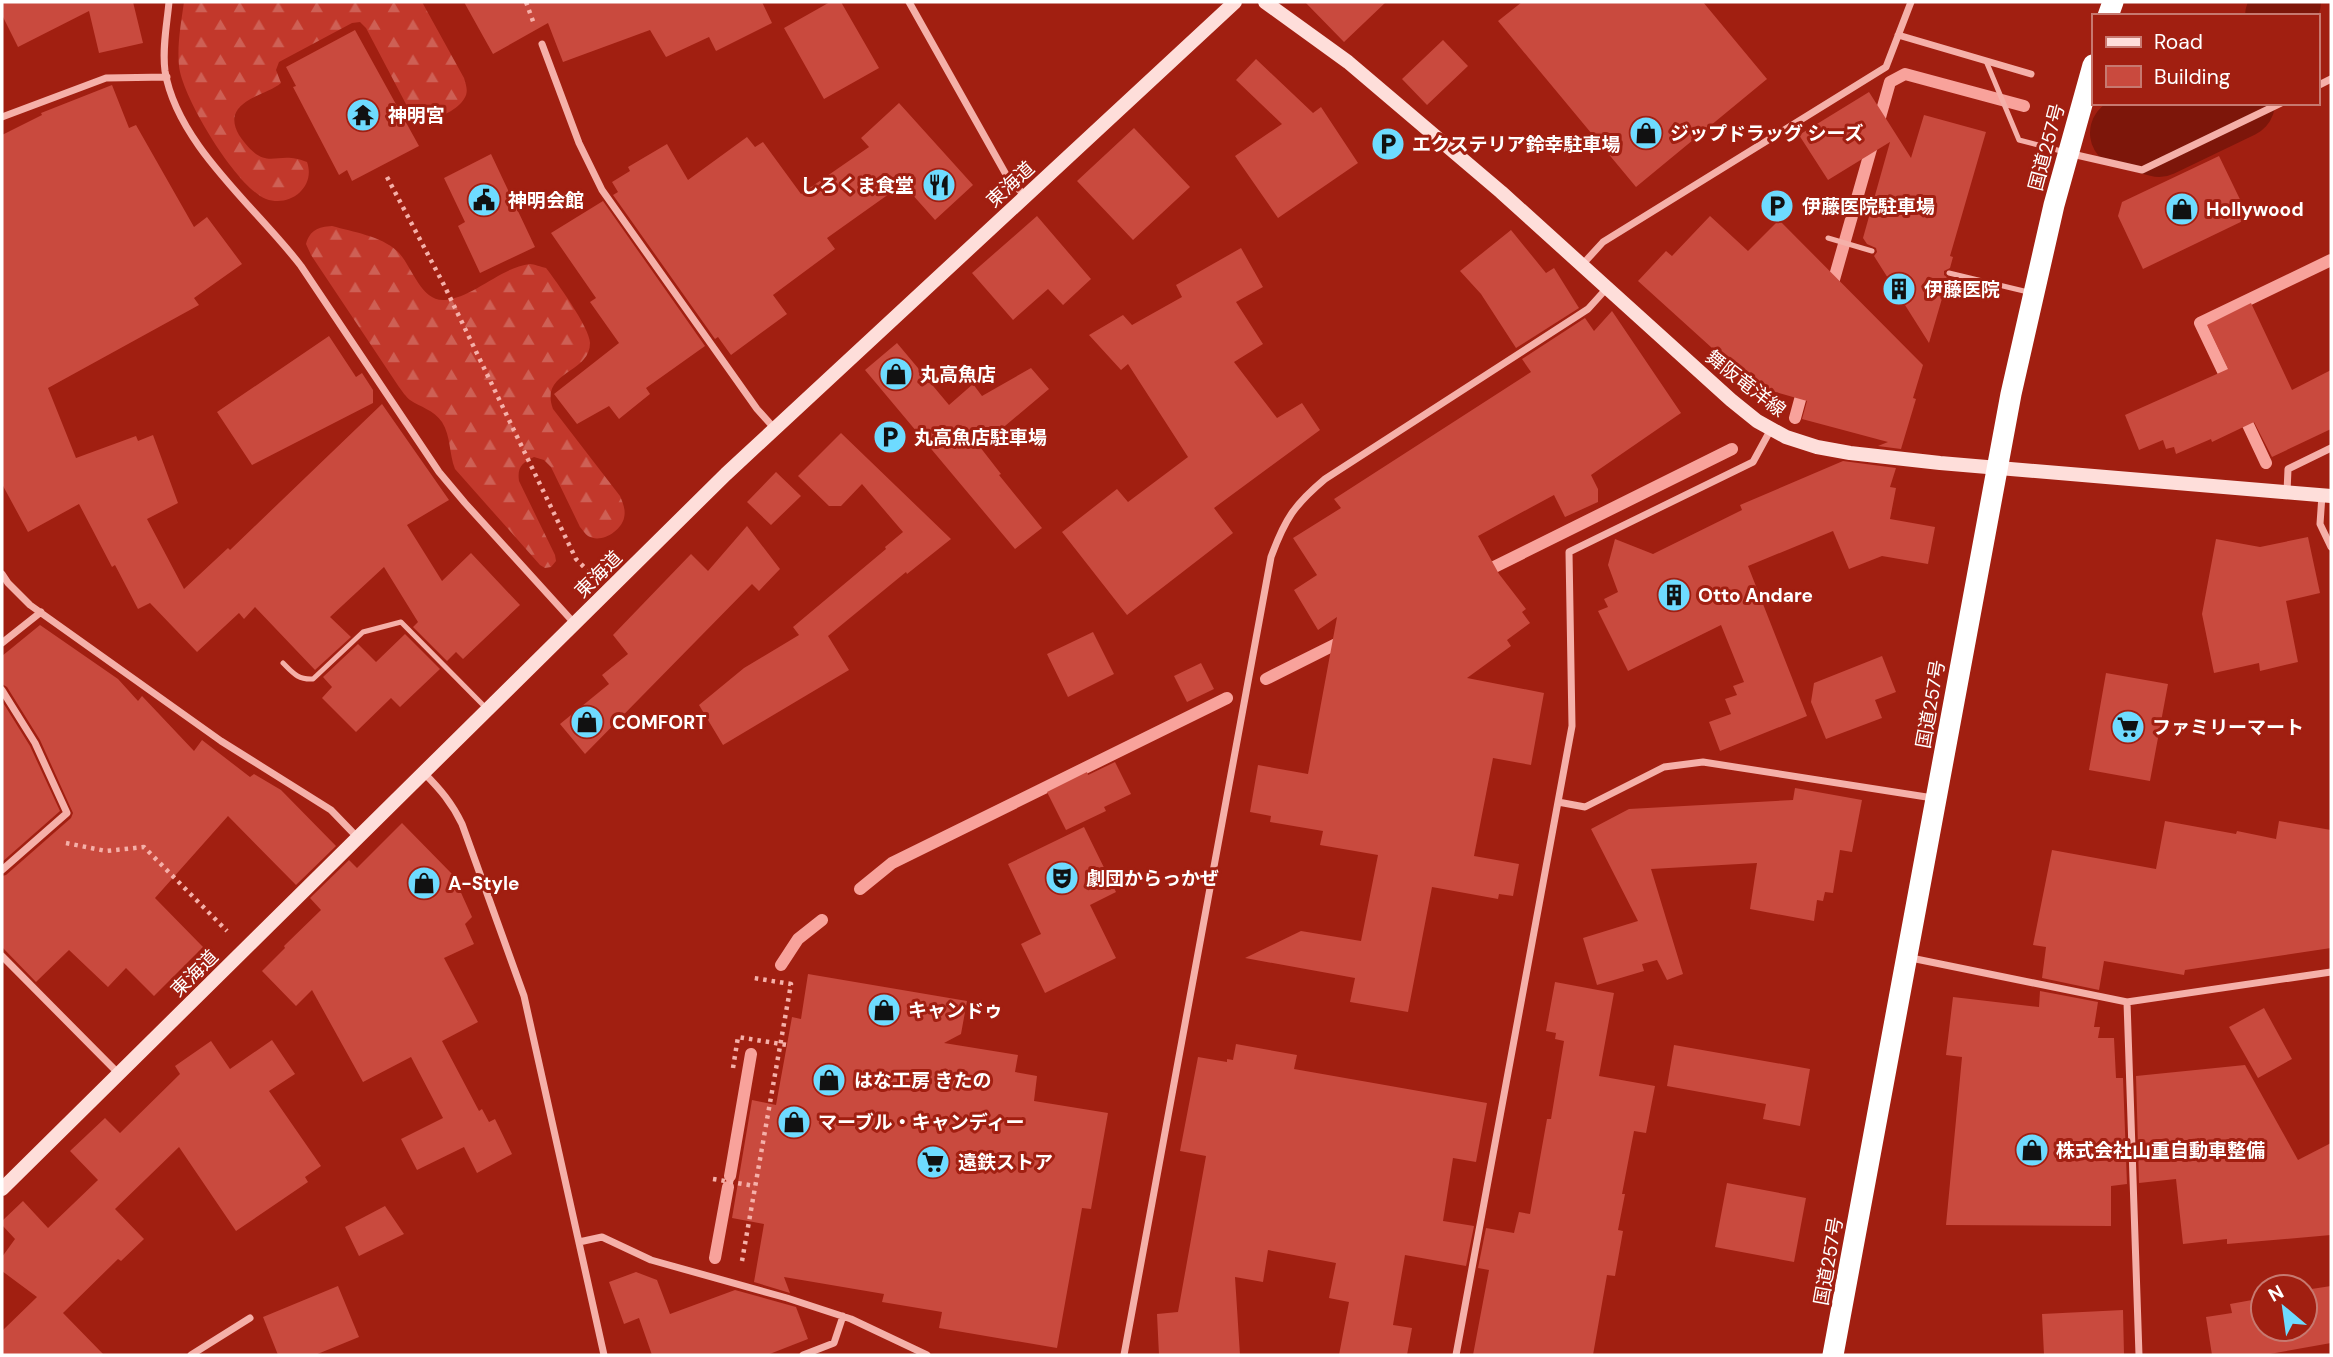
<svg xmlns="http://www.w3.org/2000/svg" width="2333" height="1357" font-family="'DM Sans','Noto Sans JP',sans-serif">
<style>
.forest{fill:url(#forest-firs)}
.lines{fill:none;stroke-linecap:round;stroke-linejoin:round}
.stream{stroke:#f8a29b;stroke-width:12}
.river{stroke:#7d160a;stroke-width:70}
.building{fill:#c94a3e}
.path{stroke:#f5b0a9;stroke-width:4.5;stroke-dasharray:3.5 5;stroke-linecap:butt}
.lane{stroke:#f5b0a9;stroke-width:5}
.street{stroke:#f5b0a9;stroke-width:7}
.secondary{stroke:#fededa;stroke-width:14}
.highway{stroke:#fff;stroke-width:21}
.labels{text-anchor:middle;stroke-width:6;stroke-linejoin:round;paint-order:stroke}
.poi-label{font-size:19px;font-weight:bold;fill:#fff;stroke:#a11f11;text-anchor:start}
.street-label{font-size:19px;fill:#fff;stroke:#a11f11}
</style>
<defs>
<pattern id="forest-firs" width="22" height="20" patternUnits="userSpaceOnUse" patternTransform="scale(1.75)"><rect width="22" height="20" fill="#c2382b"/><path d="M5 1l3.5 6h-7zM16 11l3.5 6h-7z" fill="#ce6055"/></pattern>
</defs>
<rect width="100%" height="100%" fill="#a11f11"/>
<path class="forest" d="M184,2H422L464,78C466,85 469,92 464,99C456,112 427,126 414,115C411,113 409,109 407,106L366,28L360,22L352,23L279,62L276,70L281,83C269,93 248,96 238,109C232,117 234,126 239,135C267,176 275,148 307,162C316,187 290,208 266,199C237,188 182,97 179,66C177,45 181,23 184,2Z
M332,226C353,232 381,236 397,251C412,265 420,301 444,300C473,298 501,267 530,264C534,264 541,267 546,268C556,281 590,328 590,343C590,374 539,371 553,409L620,496C623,503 626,510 624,518C621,531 601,544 588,536C585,534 583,530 580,527L551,467L544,460L534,457C522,463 517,467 519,481L555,555L556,561L551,567L545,568L540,565L455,469C449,454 451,436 442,422C434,410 420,407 410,400C406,397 402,391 399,387L311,255L306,244C310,230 318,227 332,226Z"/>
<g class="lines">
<path class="stream" d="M1831,290L1890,82L1905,74L2024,106
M2230,386L2200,323L2331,260
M2242,412L2266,463
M1795,418L1804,385
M1480,574L1732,449
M1266,679L1344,640
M860,889L892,863L1227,698
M781,965L798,939L822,920
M730,1176L751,1054
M715,1258L728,1187"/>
<path class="river" d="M2280,16L2286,2
M2125,133L2159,142L2240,103"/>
</g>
<path class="building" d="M2,2H133L143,43L99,53L89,11L18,47L2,15Z
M464,2H762L772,23L716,51L709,37L666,57L650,30L563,62L548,23L493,54Z
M830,2H841L879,68L824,99L784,28Z
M1305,2H1386L1344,42Z
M1522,2H1703L1767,79L1636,187L1498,21Z
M355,30L419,146L352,181L347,170L339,175L293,87L296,86L286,67Z
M1443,40L1468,66L1427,105L1402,79Z
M1256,59L1313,113L1321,107L1358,163L1278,218L1235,156L1282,124L1236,80Z
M112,85L129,128L136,125L194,227L207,217L242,264L194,298L199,305L48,388L76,458L136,436L138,441L153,435L178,503L147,519L184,589L228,548L230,550L382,404L449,500L407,525L442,581L471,553L520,605L463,659L456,652L447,661L413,627L418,622L384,567L330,617L351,637L315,670L255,607L244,619L239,613L197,652L150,603L138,609L115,565L112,567L79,504L28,532L2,484V135L42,115L41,113Z
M1869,92L1911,158L1924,115L1986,132L1950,256L1953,257L1950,268L1944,271V275L1948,278L1929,343L1874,256L1877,252L1876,248L1867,244L1863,238L1890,142L1828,180L1799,135Z
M899,103L973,185L935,220L903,184L827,238L835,249L773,295L787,314L731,355L718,337L715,339L613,195L618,192L612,182L630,171L628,167L667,144L688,180L747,137L755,147L763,142L801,194L869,147L861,138Z
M1134,128L1190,187L1133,240L1077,181Z
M491,154L535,247L480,273L458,226L465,222L444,178Z
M2219,156L2249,218L2143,269L2118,216L2122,202Z
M603,201L705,346L646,388L650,394L619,419L609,406L577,424L554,394L619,343L590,302L596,298L551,233Z
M1037,216L1091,279L1063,305L1048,289L1013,320L972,273Z
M1710,216L1748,251L1779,220L1923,365L1913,398L1916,399L1901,449L1878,446L1888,442L1802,419L1807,401L1754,386L1638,281L1666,251L1672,256Z
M1511,230L1546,273L1554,268L1579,308L1516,348L1481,294L1460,271Z
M1241,248L1263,287L1236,302L1263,344L1234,362L1277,418L1302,403L1320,430L1214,508L1233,533L1127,615L1062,532L1117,489L1128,502L1188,457L1128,364L1121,370L1089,335L1123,315L1132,325L1182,297L1176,285Z
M2251,303L2292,390L2331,370V429L2272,457L2254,422L2212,442L2211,439L2176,454L2174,447L2166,449L2163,440L2139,450L2125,415L2228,369L2207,325Z
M1612,311L1681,413L1591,475L1598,489V502L1565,517L1554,495L1478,536L1499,574L1526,609L1522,612L1530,623L1507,640L1511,646L1467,678L1544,693L1531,765L1493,758L1474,856L1519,864L1513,896L1499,894L1498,899L1432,887L1408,1012L1350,1002L1355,978L1245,958L1301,931L1361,941L1378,855L1320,845L1323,831L1270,822L1271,816L1250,812L1258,765L1308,774L1337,617L1318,630L1294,590L1317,575L1293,538L1341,508L1334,499L1531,372L1522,359L1585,318L1594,331Z
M329,336L356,377L362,373L373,390V403L252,465L217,412Z
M897,343L949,405L973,384L982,396L1031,368L1049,389L980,447L1001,474L999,475L1042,528L1015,549L865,370Z
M841,433L951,539L907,574L906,572L828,636L849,670L723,745L699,705L744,668L799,635L793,627L886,549L885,547L903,532L862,484L841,506H829L798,476Z
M1843,461L1896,468L1890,487L1896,488L1890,519L1935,527L1928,564L1882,556L1849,569L1833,531L1748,566L1807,716L1720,751L1709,722L1731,714L1725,699L1737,695L1733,686L1744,682L1721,625L1628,671L1598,611L1608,607L1604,599L1618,592L1608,565L1615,539L1653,554L1742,510L1740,505Z
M776,472L801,496L771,525L747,502Z
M747,526L780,569L759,591L752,584L585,754L560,724L609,684L602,675L628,654L613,635L691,554L708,571Z
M2308,537L2320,593L2286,601L2298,662L2260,671L2259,663L2214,673L2202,614L2216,539L2260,547Z
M40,625L118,679L138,701L142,696L194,751L202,740L250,777L254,774L281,790L336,846L296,885L228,816L155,898L203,947L154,996L126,968L108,987L69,950L36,982L2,947V876L6,875L71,818L73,813L40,740L7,687L2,684V656Z
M1093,632L1114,674L1068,697L1047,654Z
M405,634L440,669L400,707L391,698L356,732L322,698L332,687L323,677L358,644L376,662Z
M1882,656L1896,692L1875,700L1882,718L1826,739L1811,702L1814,683Z
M1201,663L1214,689L1187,702L1174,676Z
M2106,673L2168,684L2150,781L2089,770Z
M2,701L30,746L60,811L2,862Z
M1115,762L1131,794L1104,807L1106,811L1066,830L1047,792L1087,772L1088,775Z
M1795,788L1862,800L1852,852L1840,850L1833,893L1825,892L1823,901L1817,900L1814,921L1750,909L1757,863L1651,869L1683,974L1667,980L1657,960L1642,964L1644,971L1597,985L1583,938L1638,921L1591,829L1629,809L1793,800Z
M2165,821L2236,834L2237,831L2276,839L2279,821L2331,830V948L2185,970L2184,975L2104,961L2099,990L2042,978L2046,947L2033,945L2052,850L2156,869Z
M402,823L453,875L472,917L465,924L474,944L444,958L478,1022L442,1041L479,1111L482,1109L489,1122L495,1119L512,1154L477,1173L464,1147L417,1170L401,1139L443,1118L411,1057L363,1082L312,990L296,1006L262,971L285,948L284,946L321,910L310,898L349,860L357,868Z
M1084,827L1116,892L1090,905L1116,958L1045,993L1021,944L1041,934L1008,864Z
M808,974L967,1001L961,1034L944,1043L1018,1055L1015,1072L1037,1076L1034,1101L1108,1113L1091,1209L1082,1208L1057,1348L939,1328L942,1312L882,1302L884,1294L784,1277L790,1293L754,1282L764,1224L732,1218L752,1100L776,1105L792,1017L801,1019Z
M1555,982L1614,993L1599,1076L1655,1086L1646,1133L1634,1131L1622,1194H1625L1618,1230L1623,1231L1615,1276L1607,1275L1593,1355H1473L1489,1270L1478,1268L1486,1228L1514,1233L1519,1212L1530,1214L1547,1119H1551L1564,1041L1555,1039L1556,1033L1546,1031Z
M2040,991L2098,1002L2094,1027H2100L2098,1038H2114L2116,1078H2123L2127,1184L2111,1186V1226L1946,1225L1962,1057L1946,1055L1953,997L2039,1007Z
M2264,1008L2292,1059L2258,1078L2229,1027Z
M272,1040L295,1074L269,1091L321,1166L305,1177L308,1182L236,1231L179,1147L115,1209L144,1239L121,1261L118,1259L63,1313L104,1355H2V1331L37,1297L2,1271V1257L15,1239L2,1225V1221L23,1201L48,1228L98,1180L70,1151L105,1118L120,1133L180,1074L175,1066L211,1041L230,1069Z
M1236,1044L1297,1055L1294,1069L1487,1103L1476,1162L1453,1158L1443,1221L1474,1226L1466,1266L1405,1255L1393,1325L1412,1328L1407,1355H1339L1349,1302L1329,1298L1336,1263L1268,1250L1263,1282L1235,1277L1240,1355H1159L1157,1314L1178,1312L1206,1156L1180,1151L1198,1057L1227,1062V1059L1233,1060Z
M1674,1045L1810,1069L1800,1126L1763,1119L1766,1104L1667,1086Z
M2245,1065L2298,1160L2331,1143V1235L2227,1244V1239L2183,1244L2176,1179L2139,1183L2136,1076Z
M1727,1183L1806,1198L1794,1262L1715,1247Z
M385,1206L404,1234L359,1256L345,1227Z
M636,1272L657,1280L670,1314L735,1290L796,1307L808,1339L767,1355H652L639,1318L624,1324L609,1282Z
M338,1286L359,1337L315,1355H278L263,1317Z
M2331,1286V1343L2264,1355H2212L2206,1317L2232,1313L2230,1304L2263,1298V1329H2305V1290Z
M2123,1310L2124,1355H2044L2042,1314Z"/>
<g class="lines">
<path class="path" d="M526,2L534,24
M387,177L444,285L576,559L590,573
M66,843L106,851L144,847L227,931
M733,1068L738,1037L787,1045
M713,1179L755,1186
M742,1261L791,984L754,978"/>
<path class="lane" d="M1986,61L2019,140L2065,152
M1828,238L1872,251
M1949,273L2028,292
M283,663C293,673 298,680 313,679L363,632L401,622L487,709"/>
<path class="street" d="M169,2C167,24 162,48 165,71C177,145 257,208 301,266L439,472L465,503L575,624
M909,2L1008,178L1026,197
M1898,35L2031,74
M542,44L579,143L602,190L757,409L775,429
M2317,86L2331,79
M2,117L106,78L167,77
M2072,154L2142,170L2281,103
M1582,265L1603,242L1886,67L1911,2
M2287,492L2288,469L2331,448
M2322,495L2320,524L2331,547
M2,574L8,583L30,605L221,741L331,810L358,838
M2,643L41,612
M2,690L35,743L67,813L2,870
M424,773C440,789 452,803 462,824L524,996L604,1355
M1558,802L1585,807L1664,767L1703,762L1933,798
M2,956L119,1074
M1911,958L2127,1002L2331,972
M2127,1002L2139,1355
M579,1242L602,1237L651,1260L787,1298L851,1319L927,1355
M191,1355L250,1318
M803,1355L834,1343L843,1316
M1124,1355L1271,557C1285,519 1294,505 1325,479L1588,309L1607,288
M1456,1355L1572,726L1569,552L1753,462L1771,429"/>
<path class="secondary" d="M1265,2L1348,62L1501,192L1731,400L1757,421L1786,437L1817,447L1850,453L1940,463L2331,496
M2,1189L726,474L1235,2"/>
<path class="highway" d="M2108,16L2113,2
M1833,1355L2011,394L2054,205L2093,65"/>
</g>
<defs>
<symbol id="temple-disc" viewBox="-11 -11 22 22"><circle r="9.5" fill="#6edbff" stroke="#a11f11"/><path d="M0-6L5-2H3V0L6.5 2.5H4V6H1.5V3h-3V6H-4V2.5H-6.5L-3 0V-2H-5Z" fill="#111"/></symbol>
<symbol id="shop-disc" viewBox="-11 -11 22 22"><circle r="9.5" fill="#6edbff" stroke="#a11f11"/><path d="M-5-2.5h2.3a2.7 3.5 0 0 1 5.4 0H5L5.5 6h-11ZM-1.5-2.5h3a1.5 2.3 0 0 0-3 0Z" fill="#111"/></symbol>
<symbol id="parking-disc" viewBox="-11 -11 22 22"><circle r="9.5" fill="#6edbff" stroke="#a11f11"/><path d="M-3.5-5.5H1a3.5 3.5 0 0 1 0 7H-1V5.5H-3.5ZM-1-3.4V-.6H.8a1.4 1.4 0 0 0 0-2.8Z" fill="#111"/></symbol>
<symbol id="restaurant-disc" viewBox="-11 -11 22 22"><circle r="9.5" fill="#6edbff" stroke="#a11f11"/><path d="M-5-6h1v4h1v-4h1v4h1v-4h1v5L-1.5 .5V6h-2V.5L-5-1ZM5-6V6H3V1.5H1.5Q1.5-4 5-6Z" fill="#111"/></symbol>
<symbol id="civic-disc" viewBox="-11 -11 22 22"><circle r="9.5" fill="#6edbff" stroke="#a11f11"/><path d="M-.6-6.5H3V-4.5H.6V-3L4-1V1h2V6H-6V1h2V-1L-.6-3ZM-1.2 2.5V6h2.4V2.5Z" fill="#111"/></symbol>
<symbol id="building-disc" viewBox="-11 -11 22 22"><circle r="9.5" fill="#6edbff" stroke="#a11f11"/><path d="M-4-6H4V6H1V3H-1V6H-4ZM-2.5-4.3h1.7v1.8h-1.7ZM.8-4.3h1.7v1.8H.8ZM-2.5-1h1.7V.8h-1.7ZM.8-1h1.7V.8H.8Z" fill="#111"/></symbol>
<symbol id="supermarket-disc" viewBox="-11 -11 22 22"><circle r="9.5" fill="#6edbff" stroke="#a11f11"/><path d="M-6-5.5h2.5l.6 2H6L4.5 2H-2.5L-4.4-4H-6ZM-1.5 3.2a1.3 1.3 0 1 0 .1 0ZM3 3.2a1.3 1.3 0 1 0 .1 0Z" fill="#111"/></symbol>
<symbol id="theatre-disc" viewBox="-11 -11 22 22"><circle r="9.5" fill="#6edbff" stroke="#a11f11"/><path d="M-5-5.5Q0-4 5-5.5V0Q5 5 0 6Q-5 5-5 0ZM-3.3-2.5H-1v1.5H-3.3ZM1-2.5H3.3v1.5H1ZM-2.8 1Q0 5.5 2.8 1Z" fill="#111"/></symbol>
</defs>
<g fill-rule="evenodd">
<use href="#temple-disc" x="344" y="96" width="38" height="38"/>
<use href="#shop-disc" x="1627" y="114" width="38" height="38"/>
<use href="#parking-disc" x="1369" y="125" width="38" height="38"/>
<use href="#restaurant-disc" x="920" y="166" width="38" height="38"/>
<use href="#civic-disc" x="465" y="181" width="38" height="38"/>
<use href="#parking-disc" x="1758" y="187" width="38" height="38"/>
<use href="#shop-disc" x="2163" y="190" width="38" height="38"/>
<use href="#building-disc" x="1880" y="270" width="38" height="38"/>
<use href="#shop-disc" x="877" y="355" width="38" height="38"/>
<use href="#parking-disc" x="871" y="418" width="38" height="38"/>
<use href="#building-disc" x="1655" y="576" width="38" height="38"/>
<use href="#shop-disc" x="568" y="703" width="38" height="38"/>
<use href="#supermarket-disc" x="2109" y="708" width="38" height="38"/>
<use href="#theatre-disc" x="1043" y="859" width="38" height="38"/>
<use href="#shop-disc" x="405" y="864" width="38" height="38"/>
<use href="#shop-disc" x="865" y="991" width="38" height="38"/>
<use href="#shop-disc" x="810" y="1061" width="38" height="38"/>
<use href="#shop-disc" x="775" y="1103" width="38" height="38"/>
<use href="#shop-disc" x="2013" y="1131" width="38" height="38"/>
<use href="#supermarket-disc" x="914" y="1143" width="38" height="38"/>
</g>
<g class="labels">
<g class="poi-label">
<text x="388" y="122">神明宮</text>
<text x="1670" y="140">ジップドラッグ シーズ</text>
<text x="1412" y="151">エクステリア鈴幸駐車場</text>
<text x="914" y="192" text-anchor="end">しろくま食堂</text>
<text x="508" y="207">神明会館</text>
<text x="1802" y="213">伊藤医院駐車場</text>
<text x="2206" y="216">Hollywood</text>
<text x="1924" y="296">伊藤医院</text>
<text x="920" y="381">丸高魚店</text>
<text x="914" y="444">丸高魚店駐車場</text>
<text x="1698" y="602">Otto Andare</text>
<text x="612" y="729">COMFORT</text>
<text x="2152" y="734">ファミリーマート</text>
<text x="1086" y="885">劇団からっかぜ</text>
<text x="448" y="890">A-Style</text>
<text x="908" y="1017">キャンドゥ</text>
<text x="854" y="1087">はな工房 きたの</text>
<text x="818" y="1129">マーブル・キャンディー</text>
<text x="2056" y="1157">株式会社山重自動車整備</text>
<text x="958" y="1169">遠鉄ストア</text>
</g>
<g class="street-label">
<text transform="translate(2046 147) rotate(-75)" y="7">国道257号</text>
<text transform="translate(1010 184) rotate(-43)" y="7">東海道</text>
<text transform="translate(1746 383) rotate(38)" y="7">舞阪竜洋線</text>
<text transform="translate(598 574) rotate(-45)" y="7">東海道</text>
<text transform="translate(1930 704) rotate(-80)" y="7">国道257号</text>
<text transform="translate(194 973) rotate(-45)" y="7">東海道</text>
<text transform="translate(1828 1261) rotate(-80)" y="7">国道257号</text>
</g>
</g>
<rect width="2333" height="1357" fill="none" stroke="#ffffff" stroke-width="7"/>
<rect x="2092" y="14" width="228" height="91" fill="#a11f11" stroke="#c77970" stroke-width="2"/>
<rect x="2106" y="37" width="35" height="10" fill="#fededa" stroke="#c77970" stroke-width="2"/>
<text x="2154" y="49" font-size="21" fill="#ffffff">Road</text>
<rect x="2106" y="66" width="35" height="21" fill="#c94a3e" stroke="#c77970" stroke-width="2"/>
<text x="2154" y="84" font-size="21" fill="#ffffff">Building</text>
<g transform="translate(2284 1308) rotate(331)"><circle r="33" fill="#a11f11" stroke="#c77970" stroke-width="2"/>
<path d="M0-5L12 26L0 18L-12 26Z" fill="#6edbff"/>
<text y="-10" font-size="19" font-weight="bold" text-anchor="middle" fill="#ffffff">N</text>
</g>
</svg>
